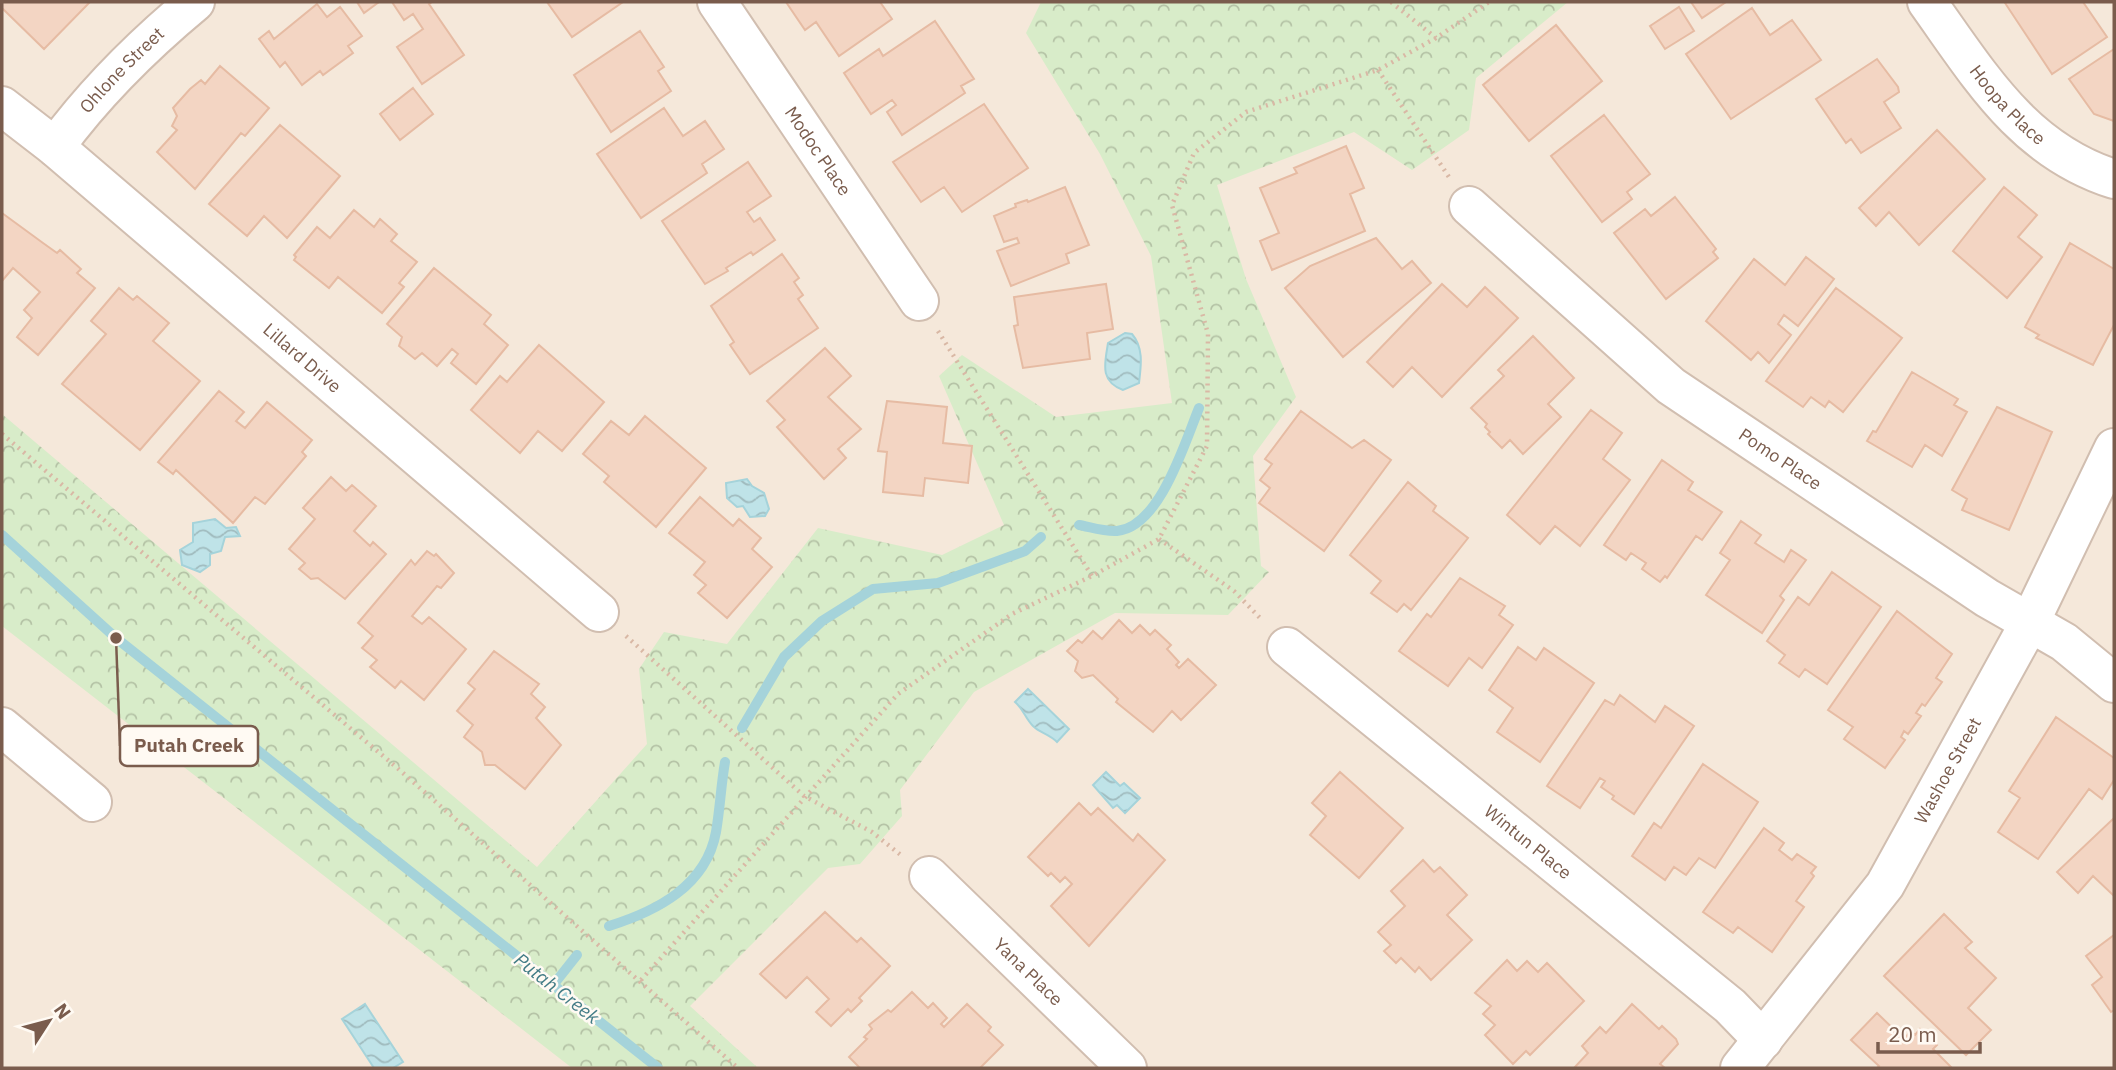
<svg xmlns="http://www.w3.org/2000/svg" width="2116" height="1070" font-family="'IBM Plex Sans',sans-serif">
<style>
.residential{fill:#f5e8da}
.park{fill:url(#park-crowns)}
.water{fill:url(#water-waves);stroke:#a5d3da;stroke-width:2}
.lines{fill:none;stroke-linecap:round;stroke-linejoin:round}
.stream{stroke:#a5d3da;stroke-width:10}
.building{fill:#f3d5c3;stroke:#e6bba3;stroke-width:2}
.minor-casing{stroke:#d1beb0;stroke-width:42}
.path{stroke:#d9b8a5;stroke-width:4.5;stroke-dasharray:2 5;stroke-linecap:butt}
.minor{stroke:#fff;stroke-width:38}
.labels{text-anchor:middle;stroke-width:5;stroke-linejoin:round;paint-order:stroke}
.street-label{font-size:18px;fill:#7a5c4d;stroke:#fffaf3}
.water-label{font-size:19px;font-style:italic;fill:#437c86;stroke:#fffaf3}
.leader{fill:none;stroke:#7a5c4d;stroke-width:2.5}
.callout-dot{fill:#7a5c4d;stroke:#fffaf3;stroke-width:2.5}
.callout{fill:#fffaf3;stroke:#7a5c4d;stroke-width:2.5}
.callout-label{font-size:19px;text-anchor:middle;font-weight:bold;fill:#7a5c4d}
</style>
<defs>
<pattern id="park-crowns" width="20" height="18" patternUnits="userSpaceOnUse" patternTransform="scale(1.75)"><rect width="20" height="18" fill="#d8ecc9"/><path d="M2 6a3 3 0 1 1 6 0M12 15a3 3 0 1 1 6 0" fill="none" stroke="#b4c2a5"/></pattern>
<pattern id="water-waves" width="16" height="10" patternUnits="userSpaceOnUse" patternTransform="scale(1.75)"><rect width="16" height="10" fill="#bfe3e8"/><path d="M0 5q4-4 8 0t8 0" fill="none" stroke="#a0bbbe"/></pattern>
</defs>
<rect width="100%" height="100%" fill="#fdf6ec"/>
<path class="residential" d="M2,2H2114V1068H2Z"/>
<path class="park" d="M1041,2H1568L1476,78L1469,130L1412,170L1354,132L1217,185L1246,279L1296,397L1253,456L1261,566L1269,572L1228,615L1115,613L974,692L900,790L902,816L860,864L828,868L690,1006L758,1068H572L2,626V414L537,867L647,744L639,669L664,632L727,644L818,528L942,555L1004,525L939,376L962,355L1056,417L1172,403L1151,256L1100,154L1026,33Z"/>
<path class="water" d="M1125,333L1132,334C1144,348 1141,366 1139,383L1123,390C1099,381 1105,363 1108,343Z
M747,479L752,486L764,493L769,509L765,516L750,517L743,506L737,507L727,498L726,483Z
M215,519L226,528L236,527L240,536L225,537L221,551L210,554V565L200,572L182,565L180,550L193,542V523Z
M1028,689L1069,729L1057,742C1049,734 1040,733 1033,726C1025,718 1024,710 1015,702Z
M1106,772L1120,786L1124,783L1140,798L1125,813L1117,805L1113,808L1093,785Z
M365,1004L403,1062L393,1068H374L342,1019Z"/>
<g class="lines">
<path class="stream" d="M1079,525C1090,527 1105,532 1117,531C1160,527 1185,442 1199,408
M2,535L116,638L658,1068
M742,728L784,657L822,621L873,589L938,583L1025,551L1041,537
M609,926C657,911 706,886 716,832C720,809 721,785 725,762
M554,984L577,955"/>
</g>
<path class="building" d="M2,2H90L44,49L2,8Z
M357,2H379L364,13Z
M392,2H432L429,4L464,55L422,84L397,47L423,29L413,14L404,20Z
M547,2H623L572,37Z
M786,2H880L892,19L839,56L816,22L805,30Z
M1691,2H1726L1702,18Z
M2007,2H2083L2107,37L2052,74L2005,3Z
M317,4L327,17L340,7L362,36L348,46L353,53L323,75L320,71L302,85L285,62L280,67L259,39L269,31L274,39Z
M1679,7L1694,31L1665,49L1650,26Z
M1752,8L1770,35L1792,20L1821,60L1731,119L1686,54Z
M935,21L974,79L961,86L965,93L902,135L887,112L896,105L892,100L871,114L844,73L879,49L883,56Z
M1556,25L1602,81L1529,141L1483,85Z
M640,31L664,67L658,71L671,91L611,132L574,75Z
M2114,49V121L2094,114L2069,79Z
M1877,59L1898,87L1899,92L1884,102L1901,128L1861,153L1851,139L1846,143L1816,99Z
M220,66L269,108L245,136L241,133L195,189L157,152L177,130L172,126L177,116L173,108L190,89L201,80L205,84Z
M413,88L433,114L400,140L380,114Z
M984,104L1028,168L962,212L944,187L921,202L893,162Z
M664,108L683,136L705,121L724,149L702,164L707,173L641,218L597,154Z
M1604,115L1650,174L1627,192L1632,199L1602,222L1551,156Z
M280,125L340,176L287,238L264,216L247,236L209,204Z
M1937,130L1985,179L1919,245L1889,212L1876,226L1859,208Z
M1346,146L1364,188L1350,194L1365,231L1272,270L1260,241L1279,233L1260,188L1297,173L1294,168Z
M748,162L771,196L747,212L754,222L760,218L775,240L753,255L751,252L726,268L728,271L705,284L662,221Z
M1065,187L1089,245L1066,254L1069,263L1011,286L997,251L1019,243L1017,238L1004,242L994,216L1016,207L1015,204L1027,200L1028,202Z
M2004,187L2037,215L2018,237L2042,257L2007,298L1953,251Z
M1675,197L1716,249L1713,252L1718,258L1666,299L1614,233L1645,209L1651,216Z
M354,210L374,227L380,219L397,234L391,241L417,262L399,283L404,287L382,313L338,277L329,288L294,260L296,257L294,255L317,227L330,238Z
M2,213L43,243L57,253L60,250L81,269L77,273L95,288L38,355L17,337L32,318L24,310L40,292L13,268L2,281Z
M1376,238L1402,269L1412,261L1431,283L1343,357L1285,288L1310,266Z
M2070,243L2114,269V325L2093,365L2036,338L2039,335L2025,327Z
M782,254L799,278L794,282L803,295L798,299L818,328L750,374L730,345L734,342L711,306Z
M1806,257L1834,279L1798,326L1784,315L1778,324L1791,335L1769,363L1758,352L1751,360L1706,321L1754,259L1785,285Z
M434,268L491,315L484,324L508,345L476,384L451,363L458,354L452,349L437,366L422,353L415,359L399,346L402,337L387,324Z
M1106,284L1113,329L1087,333L1090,359L1023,368L1014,326L1018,325L1014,297Z
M1442,284L1467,307L1485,287L1518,318L1442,397L1412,367L1393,387L1367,362Z
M119,288L133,300L137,296L169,323L153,341L200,381L140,450L62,384L106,334L91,321Z
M1836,288L1902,338L1843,412L1829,401L1825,407L1811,397L1803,407L1766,381Z
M1533,336L1574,378L1548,404L1561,417L1523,454L1510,440L1502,448L1488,434L1490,432L1485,427L1487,424L1471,408L1504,376L1498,370Z
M539,345L604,402L562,451L538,431L520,453L471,410L500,376L507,382Z
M825,348L851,376L828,397L861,429L838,449L846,458L824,479L777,427L785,420L767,401Z
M1912,372L1958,399L1954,405L1967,412L1942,456L1925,445L1912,467L1867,441L1873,431L1876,432Z
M219,391L244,412L236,421L245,428L267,402L312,440L302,452L306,456L265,504L255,497L233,523L176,470L173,474L158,462Z
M887,401L947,407L943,443L972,446L968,483L925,478L923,496L883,492L887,452L878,451Z
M1997,407L2052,432L2009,530L1962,510L1967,499L1952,490Z
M1591,410L1622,433L1603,459L1630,480L1580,546L1555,526L1540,544L1507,515Z
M1301,411L1352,448L1364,440L1391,460L1324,551L1259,503L1270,488L1260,480L1272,464L1265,459Z
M645,416L706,468L656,527L604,482L609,476L583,454L611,421L629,435Z
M1662,460L1693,482L1688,490L1722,512L1702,540L1696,536L1667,578L1665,576L1660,582L1642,569L1646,563L1631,553L1626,560L1604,545Z
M331,477L346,491L352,485L376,506L354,531L370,546L373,542L386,554L345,599L318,578L311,579L299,569L305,563L289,549L315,519L303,508Z
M1408,482L1436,506L1433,511L1468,538L1411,610L1404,604L1397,612L1371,593L1381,581L1350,555Z
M700,497L733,526L739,519L761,538L752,549L772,567L727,618L698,593L706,585L694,575L705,562L669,533Z
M1741,521L1761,535L1755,543L1784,562L1791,550L1806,560L1780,596L1784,600L1762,633L1706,595L1730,560L1720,553Z
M427,551L434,556L436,554L454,573L441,588L437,586L412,616L422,624L429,617L466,649L424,700L401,681L395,688L370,667L377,660L362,648L373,636L358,623L411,560L415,565Z
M1832,572L1881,607L1827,684L1805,669L1799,677L1779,663L1785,655L1767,641L1798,597L1809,605Z
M1460,578L1505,606L1499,615L1513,625L1482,668L1469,658L1448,686L1399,651L1427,614L1431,617Z
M1897,611L1952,654L1936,678L1942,682L1925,706L1922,704L1916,713L1921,716L1908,734L1904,731L1901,737L1905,740L1885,768L1844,739L1853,727L1828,710Z
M1119,620L1132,633L1140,625L1150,635L1155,630L1171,645L1167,649L1179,662L1176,665L1179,668L1188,659L1216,685L1181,720L1172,711L1153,732L1116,702L1118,699L1093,675L1082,678L1075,671L1078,661L1067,651L1078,640L1082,643L1093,631L1102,639Z
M1518,647L1536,660L1544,648L1594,683L1540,762L1497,732L1513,708L1489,690Z
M494,651L539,684L531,694L545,707L536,718L561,745L525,789L495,765H485L482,752L464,737L473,725L457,711L475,689L468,683Z
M1620,695L1655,722L1665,706L1694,726L1634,814L1612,799L1614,796L1601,787L1605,781L1600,778L1580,808L1547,786L1605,700L1614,705Z
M2056,717L2114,758V780L2102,799L2089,789L2038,859L1998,832L2020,798L2009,791Z
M1703,764L1758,802L1715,868L1699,858L1686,875L1674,867L1665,880L1632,856L1654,823L1661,828Z
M1340,772L1403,828L1359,878L1310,835L1326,816L1312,803Z
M1079,803L1091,815L1098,808L1133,841L1138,834L1165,860L1089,946L1051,906L1072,884L1065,877L1060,882L1051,873L1048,876L1028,857Z
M2114,818V896L2093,876L2078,893L2057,872Z
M1764,828L1784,843L1779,850L1792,860L1797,854L1816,867L1811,873L1814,876L1796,901L1804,907L1772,952L1738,927L1733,933L1703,912Z
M1423,860L1434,872L1440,867L1467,895L1447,915L1472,940L1431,980L1419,967L1415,972L1401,958L1396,963L1384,951L1391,945L1378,932L1405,906L1391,891Z
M825,912L857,942L861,938L890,966L859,998L862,1001L851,1012L848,1009L831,1026L816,1012L829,999L807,977L786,998L760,974Z
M1944,914L1972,942L1965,948L1996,978L1968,1008L1991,1030L1966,1055L1884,976Z
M2114,935V1010L2111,1012L2092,985L2102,977L2086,956Z
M1507,960L1517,971L1527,961L1538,972L1547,963L1584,1001L1530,1055L1526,1051L1513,1064L1485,1035L1495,1025L1483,1014L1491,1006L1475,993Z
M912,992L928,1008L933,1003L947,1018L941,1024L944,1027L967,1004L991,1027L988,1031L1003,1045L980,1068H860L849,1057L867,1039L864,1037L872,1029L869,1025L888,1010L891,1012Z
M1632,1004L1659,1029L1662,1026L1676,1039L1678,1044L1660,1064L1665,1068H1574L1588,1053L1582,1046L1600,1027L1606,1033Z
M1877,1013L1904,1039L1911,1031L1915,1035L1920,1029L1937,1045L1933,1049L1952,1068H1877L1879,1066L1851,1040Z"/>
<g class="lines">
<defs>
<g id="minor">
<path id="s1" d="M717,2L919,301"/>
<path id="s2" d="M1927,2C1980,76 2023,150 2114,179"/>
<path id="s3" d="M2,106L55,147L599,612"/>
<path id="s4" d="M55,147C96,91 142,46 195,2"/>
<path id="s5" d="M1469,206L1671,386L1987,598L2064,642L2114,683"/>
<path id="s6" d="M1287,647L1730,1006L1763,1040"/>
<path d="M2,727L92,802"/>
<path id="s7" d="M929,876L1127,1068"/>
<path id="s8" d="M1740,1068L1885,885L2029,624L2114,448"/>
</g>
</defs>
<use href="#minor" class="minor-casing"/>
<path class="path" d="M1391,2L1436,38
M1378,70L1449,177
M938,331L1092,576
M2,434L395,766L738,1068
M1159,539L1234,591L1262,620
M626,636L804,796L872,832L902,856
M641,980L898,694L1012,614L1092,576L1159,539L1207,446L1208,334L1172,205L1194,153L1246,112L1378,70L1436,38L1489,2"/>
<use href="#minor" class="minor"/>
</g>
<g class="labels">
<g class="street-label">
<text dy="6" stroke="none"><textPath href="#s4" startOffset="102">Ohlone Street</textPath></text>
<text dy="6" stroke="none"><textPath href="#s2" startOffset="131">Hoopa Place</textPath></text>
<text dy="6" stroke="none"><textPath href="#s1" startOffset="180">Modoc Place</textPath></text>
<text dy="6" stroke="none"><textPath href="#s3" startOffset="392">Lillard Drive</textPath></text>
<text dy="6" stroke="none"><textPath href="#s5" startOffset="402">Pomo Place</textPath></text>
<text dy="6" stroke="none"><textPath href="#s8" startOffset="364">Washoe Street</textPath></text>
<text dy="6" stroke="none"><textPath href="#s6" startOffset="310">Wintun Place</textPath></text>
<text dy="6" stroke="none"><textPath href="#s7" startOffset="138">Yana Place</textPath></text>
</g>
<g class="water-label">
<text transform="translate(557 988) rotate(38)" y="7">Putah Creek</text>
</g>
</g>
<path class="leader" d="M116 638L120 746"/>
<circle class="callout-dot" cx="116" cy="638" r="7"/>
<rect class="callout" x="120" y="726" width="138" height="40" rx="7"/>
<g class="callout-label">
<text x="189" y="752">Putah Creek</text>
</g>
<rect width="2116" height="1070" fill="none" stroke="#7a5c4d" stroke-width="7"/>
<g transform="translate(49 1021) rotate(54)" stroke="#fffaf3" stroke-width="5" paint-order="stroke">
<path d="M0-5L12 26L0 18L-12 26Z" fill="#7a5c4d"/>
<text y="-10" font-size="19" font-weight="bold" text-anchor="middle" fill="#7a5c4d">N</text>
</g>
<path d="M1878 1042v10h102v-10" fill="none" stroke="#7a5c4d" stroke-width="3.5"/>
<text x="1888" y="1042" font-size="21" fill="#7a5c4d" stroke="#fffaf3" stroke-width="5" paint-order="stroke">20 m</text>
</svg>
